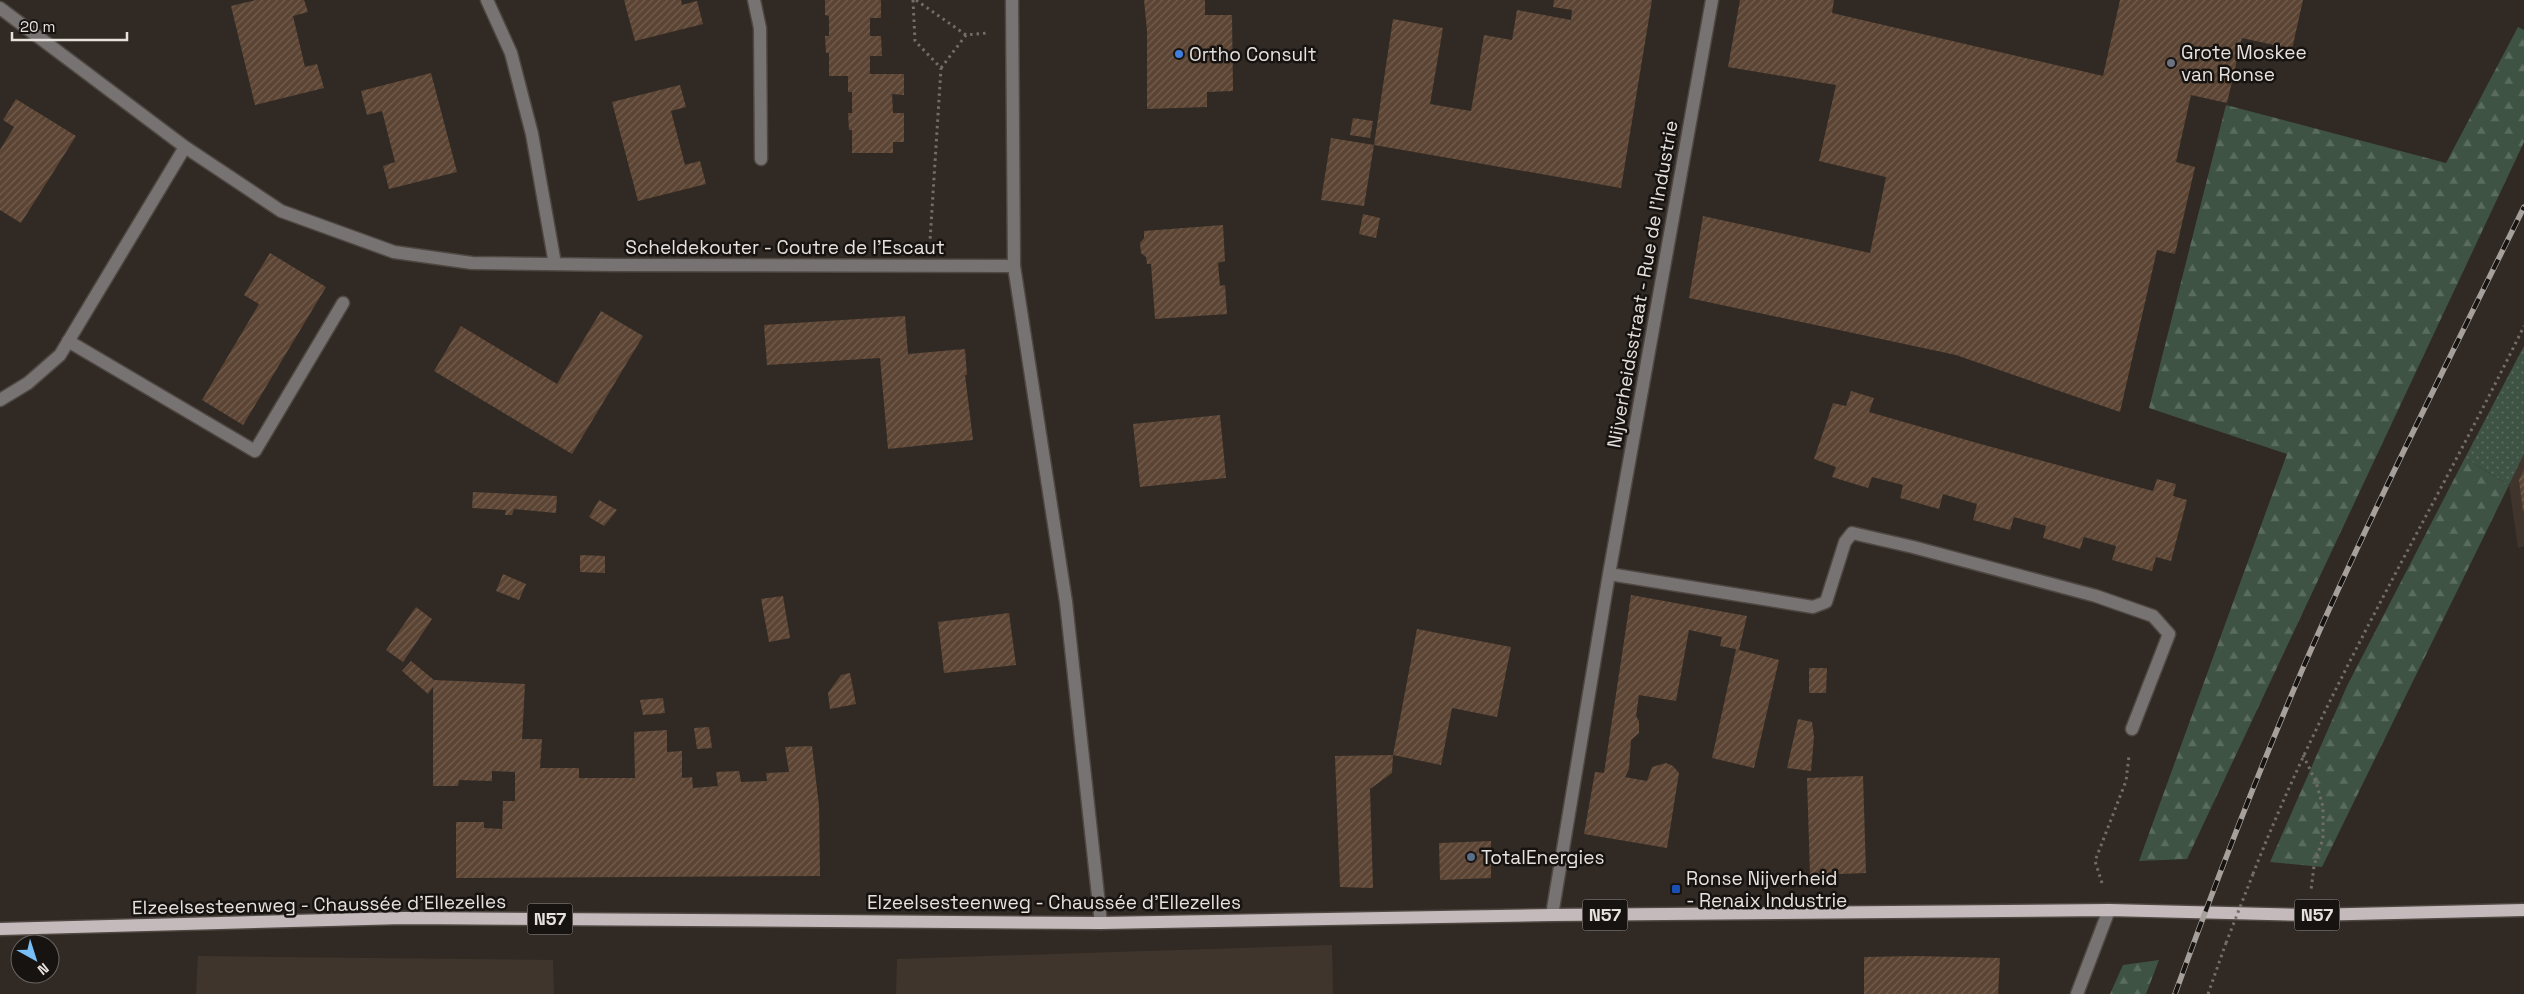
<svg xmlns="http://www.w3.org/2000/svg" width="2524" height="994" font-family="'Space Grotesk',sans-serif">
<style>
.built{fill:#40352c}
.grass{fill:url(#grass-dots)}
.forest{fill:url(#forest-firs)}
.building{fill:url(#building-hatch)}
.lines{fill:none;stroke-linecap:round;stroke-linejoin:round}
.minor-casing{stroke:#4e4742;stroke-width:15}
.major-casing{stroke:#4e4742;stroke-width:15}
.path{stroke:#736d68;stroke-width:3;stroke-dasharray:2.5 4;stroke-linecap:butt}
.minor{stroke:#787373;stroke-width:12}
.major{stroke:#c5babb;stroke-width:12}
.rail-casing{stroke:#a6a09c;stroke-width:5.5}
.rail{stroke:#161311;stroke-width:4;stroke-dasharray:11;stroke-linecap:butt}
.path-bridge{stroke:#736d68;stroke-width:3;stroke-dasharray:2.5 4;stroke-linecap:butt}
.shop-dot{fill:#3f7fe0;stroke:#161311;stroke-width:2}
.worship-dot{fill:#6b7280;stroke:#161311;stroke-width:2}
.service-dot{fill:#5c6f8a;stroke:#161311;stroke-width:2}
.transit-dot{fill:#1a4fb4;stroke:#161311;stroke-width:2}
.labels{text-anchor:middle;stroke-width:5;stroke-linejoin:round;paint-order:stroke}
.shield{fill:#161311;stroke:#a8a3a0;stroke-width:1}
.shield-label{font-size:18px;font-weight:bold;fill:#e6e1dd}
.poi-label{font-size:19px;fill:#e6e1dd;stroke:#161311;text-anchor:start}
.street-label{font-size:19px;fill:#e6e1dd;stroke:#161311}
</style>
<defs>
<pattern id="grass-dots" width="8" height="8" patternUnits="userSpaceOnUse" patternTransform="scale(1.25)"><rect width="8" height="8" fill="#3e5344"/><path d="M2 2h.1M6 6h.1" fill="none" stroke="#5a6b5f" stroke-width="1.8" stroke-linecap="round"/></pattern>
<pattern id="forest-firs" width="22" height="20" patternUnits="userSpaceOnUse" patternTransform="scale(1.25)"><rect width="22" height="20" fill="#3e5344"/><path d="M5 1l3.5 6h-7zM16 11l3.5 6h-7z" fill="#5a6b5f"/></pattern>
<pattern id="building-hatch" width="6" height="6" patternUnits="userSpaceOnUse" patternTransform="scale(1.25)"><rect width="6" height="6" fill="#5b4433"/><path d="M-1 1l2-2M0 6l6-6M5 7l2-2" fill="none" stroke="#735f50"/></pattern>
</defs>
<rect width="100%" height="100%" fill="#312a24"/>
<path class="built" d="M2524,454V546L2518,548L2509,485Z
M1332,945L1333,994H896L897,959Z
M198,956L553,960L554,994H196Z"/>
<path class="grass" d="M2524,346V454L2509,485L2465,458Z"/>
<path class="forest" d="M2518,27L2524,30V142L2187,859L2139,861L2287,454L2149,408L2226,105L2446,163Z
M2465,458L2509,485L2322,867L2270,862L2347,686Z
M2159,960L2146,994H2110L2123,965Z"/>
<path class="building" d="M256,0H304L308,12L293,16L305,67L317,64L324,88L255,105L231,6Z
M624,0H681L682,5L697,1L703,24L635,41Z
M825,0H881V18H870V36H881L882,56H870V74H904V95L892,94L893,113H904V142H893V153H852V130H849L848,113H852V92H848V76H829V53H826L825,36H829V16L825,15Z
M1144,0H1205V15H1232L1233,91L1207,92V107L1147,109V31Z
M1554,0H1652L1621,188L1374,145L1364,206L1321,200L1331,138L1374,145L1393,19L1443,28L1430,104L1471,111L1484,35L1512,40L1517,10L1571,20L1572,10L1553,7Z
M1740,0H1834L1832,13L2103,76L2120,0H2303L2292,49L2242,38L2227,103L2191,95L2176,162L2195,167L2175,254L2157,250L2120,412L1956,355L1689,298L1703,216L1870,253L1886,177L1819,161L1836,85L1728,67Z
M431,73L457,172L389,189L383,166L395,162L382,111L367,115L361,91Z
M680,85L686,107L671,111L685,165L700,161L706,184L638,201L612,102Z
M16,99L76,136L21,223L0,210V150L14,127L3,120Z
M1353,118L1373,121L1370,138L1350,135Z
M1363,214L1380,218L1376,238L1359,234Z
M1223,225L1225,261L1218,263L1220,286L1225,285L1227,314L1155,319L1151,264H1147L1146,257L1141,253L1140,243L1144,238V231Z
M270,253L326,287L243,425L202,400L259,304L244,295Z
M601,311L643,336L572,454L434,371L461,326L557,384Z
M905,316L908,354L965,349L967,375H965L973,440L888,449L880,358L767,365L764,325Z
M1851,391L1874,398L1869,412L1977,443L2153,491L2157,479L2176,484L2173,496L2187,500L2171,561L2156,557L2152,571L2112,560L2116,546L2084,537L2080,549L2043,538L2046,526L2014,517L2010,530L1973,520L1977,504L1943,494L1939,509L1900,498L1903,485L1872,477L1868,488L1832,477L1836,467L1814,459L1833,403L1846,406Z
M1220,415L1226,478L1140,487L1133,424Z
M2524,469V511H2523L2519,480Z
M473,492L557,496L556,513L514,509L512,515H505L506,510L472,508Z
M599,500L617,510L604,526L589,517Z
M580,555L605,556V573L580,572Z
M503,574L526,584L519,600L496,591Z
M1631,595L1747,616L1739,650L1779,660L1754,768L1712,758L1736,649L1720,646L1722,637L1689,630L1676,701L1639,695L1636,716L1639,721V733L1631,740L1629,769L1625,777L1647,781L1652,767L1666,763L1673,766L1679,773L1667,848L1584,834L1595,772L1604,773Z
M783,596L790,638L769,642L761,599Z
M416,607L432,619L403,662L386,650Z
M1009,613L1016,665L944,673L938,622Z
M1417,629L1511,647L1497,717L1452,708L1441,765L1393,755L1392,773L1370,789L1373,888L1340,887L1335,756L1393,755Z
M411,661L434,680L525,684L522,739H542L540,768H579V778H635L634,732L667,730V752L682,751V778L692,777L693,788L718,786L716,772L739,771L741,782L767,781L766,773L789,772L785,747L812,746L819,806L820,876L456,878V822H484V828L502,829L503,801H515V772L492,771V781L459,780L458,786H433V687L428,694L402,671Z
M1809,668H1827L1826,693H1809Z
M850,673L856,704L830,709L828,693L841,675Z
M663,698L665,713L643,715L640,700Z
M1798,719L1812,722L1814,737L1811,771L1787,768Z
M709,727L712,748L697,749L694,728Z
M1863,776L1866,873L1810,875L1807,778Z
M1491,841V878L1440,880L1439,843Z
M1916,956L2000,958L1998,994H1864V957Z"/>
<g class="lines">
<defs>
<path id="minor" d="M487,0L511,53L532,134L555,264
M754,0L760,28L761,159
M1012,0L1014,266L1066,602L1101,923
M0,8L185,147L281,211L394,252L472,263L616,265L1014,266
M68,341L255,451L343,303
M0,400L28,383L60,355L185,147
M1609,574L1813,607L1826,602L1845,542L1852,533L1913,547L2096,596L2153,616L2169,634L2132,729
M1552,915L1609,574L1712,0
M2077,994L2109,910"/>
<path id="major" d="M0,929L404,918L1101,923L1552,915L2109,910L2309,915L2524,910"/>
</defs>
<use href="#minor" class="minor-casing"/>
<use href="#major" class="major-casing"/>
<path class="path" d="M913,0L915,41L941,68L930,241
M916,0L966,35
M941,68L966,35L987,33
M2303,755L2316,782L2323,807V838L2314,866L2311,890
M2253,874C2327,684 2435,509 2524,326
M2102,883L2095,861L2126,781L2129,756
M2208,994L2226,943"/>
<use href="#minor" class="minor"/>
<use href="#major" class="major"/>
<defs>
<path id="rail" d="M2175,994C2215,884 2257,775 2303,668C2371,512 2449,360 2524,207"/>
</defs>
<use href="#rail" class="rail-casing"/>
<use href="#rail" class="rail"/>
<path class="path-bridge" d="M2226,943L2253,874"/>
</g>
<circle class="shop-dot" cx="1179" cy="54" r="5"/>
<circle class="worship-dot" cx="2171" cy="63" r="5"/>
<circle class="service-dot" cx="1471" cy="857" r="5"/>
<rect class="transit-dot" x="1671" y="884" width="10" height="10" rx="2.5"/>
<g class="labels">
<g class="shield">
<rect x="1582.5" y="899.5" width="45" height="31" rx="4"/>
<rect x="2294.5" y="899.5" width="45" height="31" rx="4"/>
<rect x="527.5" y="903.5" width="45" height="31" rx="4"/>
</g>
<g class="shield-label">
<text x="1605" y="921">N57</text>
<text x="2317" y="921">N57</text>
<text x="550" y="925">N57</text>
</g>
<g class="poi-label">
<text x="2181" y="59">Grote Moskee<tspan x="2181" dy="22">van Ronse</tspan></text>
<text x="1189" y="61">Ortho Consult</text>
<text x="1481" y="864">TotalEnergies</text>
<text x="1686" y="885">Ronse Nijverheid<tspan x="1686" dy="22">- Renaix Industrie</tspan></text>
</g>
<g class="street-label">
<text x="785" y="254">Scheldekouter - Coutre de l'Escaut</text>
<text transform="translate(1642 284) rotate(-80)" y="7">Nijverheidsstraat - Rue de l'Industrie</text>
<text x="1054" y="909">Elzeelsesteenweg - Chaussée d'Ellezelles</text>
<text transform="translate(319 904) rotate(-1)" y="7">Elzeelsesteenweg - Chaussée d'Ellezelles</text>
</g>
</g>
<g transform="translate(35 959) rotate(141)"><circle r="24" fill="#161311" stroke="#696563"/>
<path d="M0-4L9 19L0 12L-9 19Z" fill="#78bff7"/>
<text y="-8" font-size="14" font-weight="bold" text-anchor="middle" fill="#e6e1dd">N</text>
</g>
<path d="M12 32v8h115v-8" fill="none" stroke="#e6e1dd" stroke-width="2.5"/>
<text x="20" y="32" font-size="15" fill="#e6e1dd" stroke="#161311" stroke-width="4" paint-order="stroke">20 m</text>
</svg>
